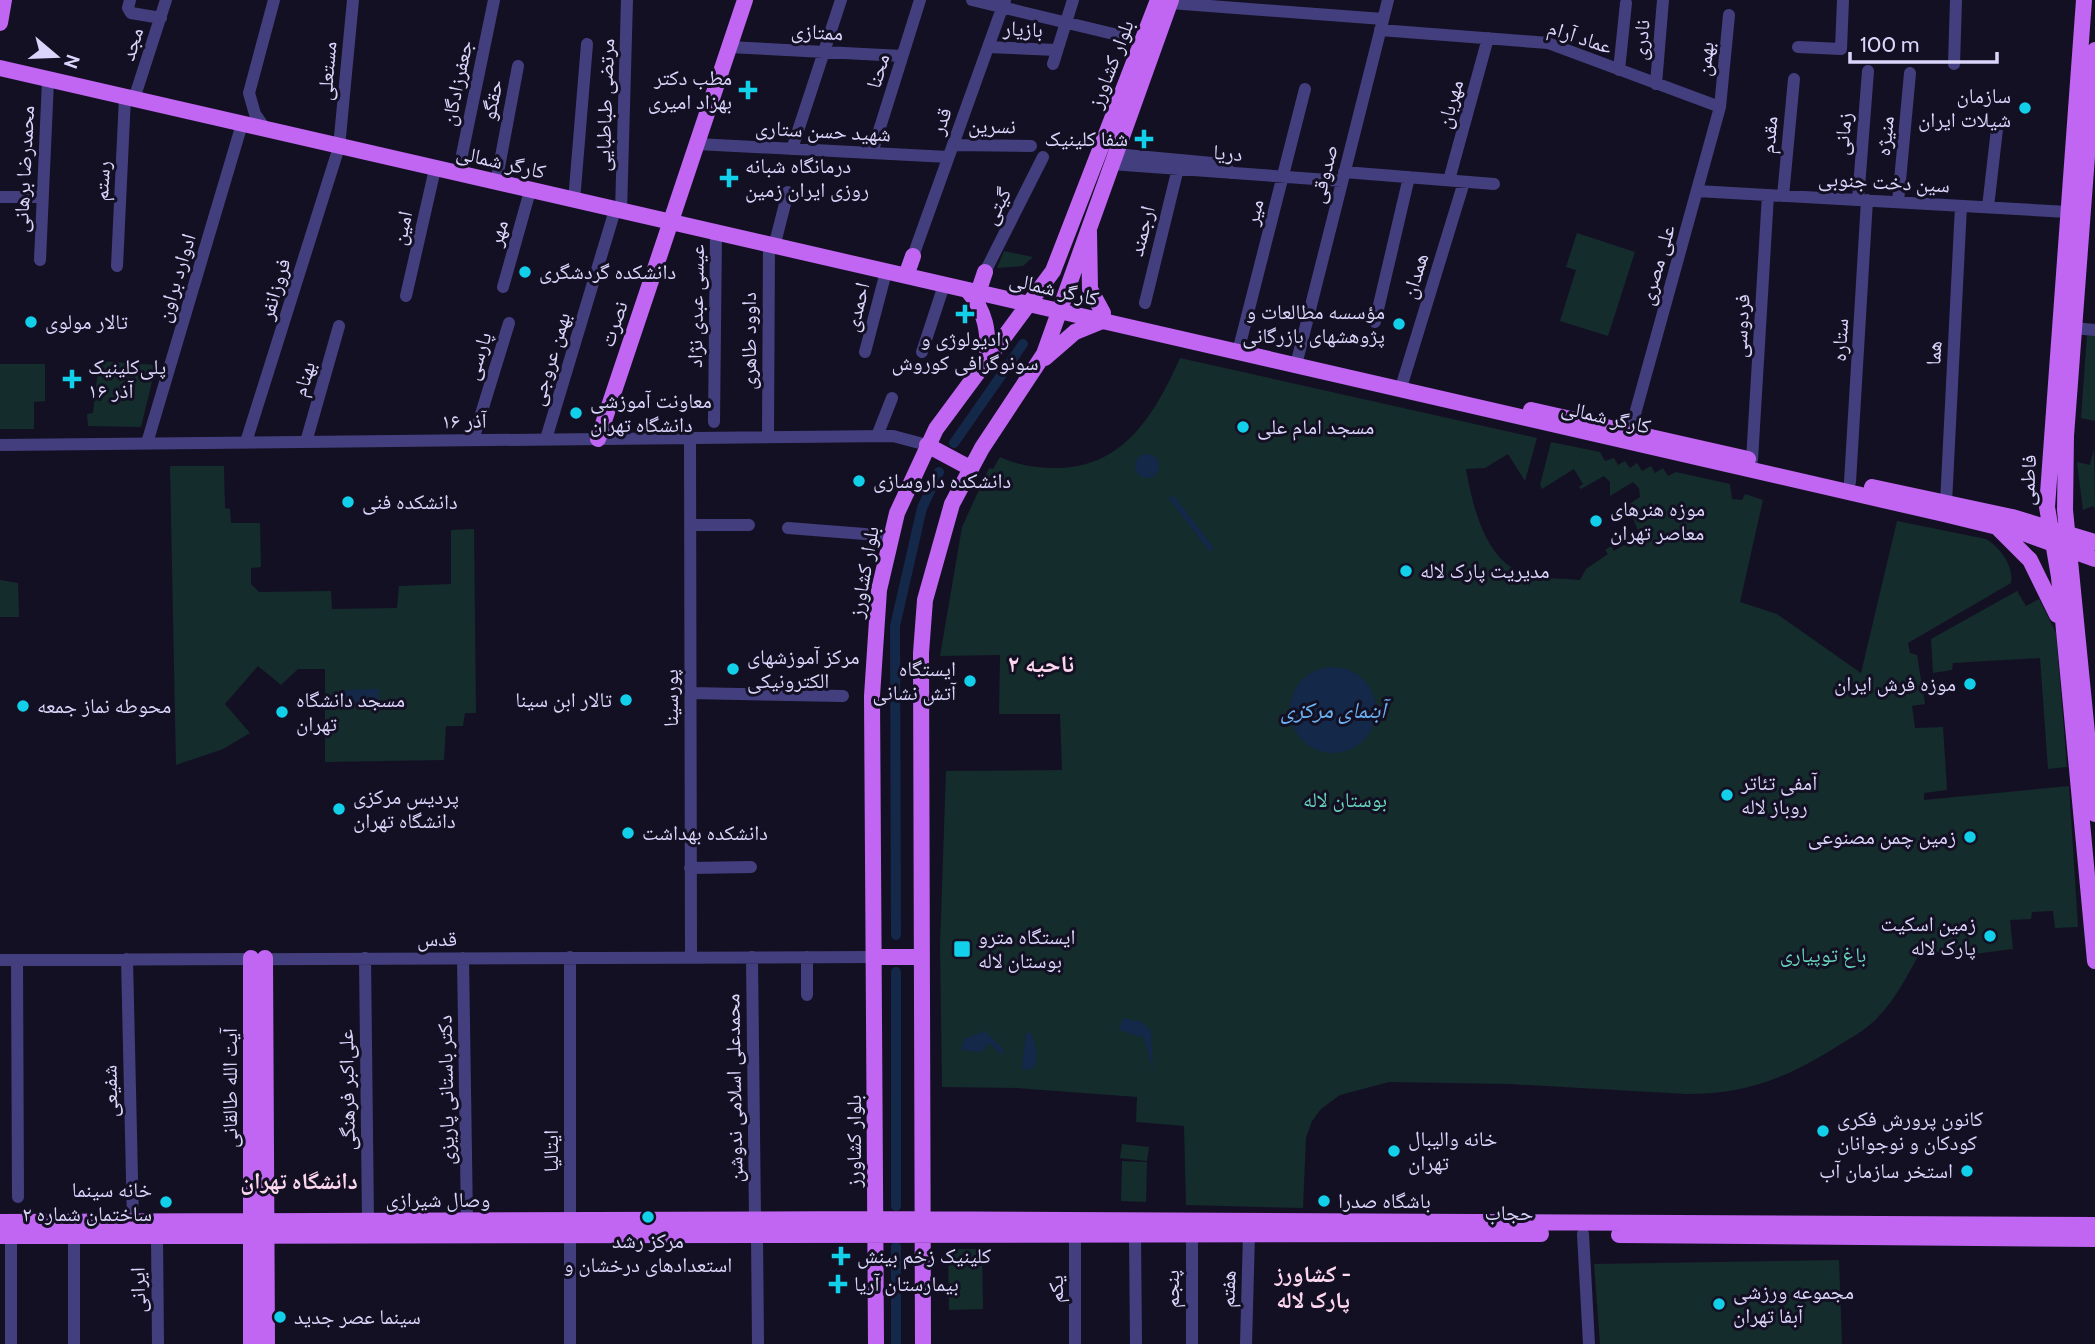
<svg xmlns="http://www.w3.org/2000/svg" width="2095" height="1344" font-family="Cabin,'Noto Naskh Arabic',sans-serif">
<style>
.green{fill:#142c2c}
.water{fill:#142849}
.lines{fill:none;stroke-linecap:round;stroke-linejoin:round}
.canal{stroke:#142849;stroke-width:10}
.minor{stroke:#433f7e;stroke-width:12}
.major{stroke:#c066f2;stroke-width:16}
.poi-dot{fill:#13d0ea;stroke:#141023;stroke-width:2.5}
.labels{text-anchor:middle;stroke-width:6;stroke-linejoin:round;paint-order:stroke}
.street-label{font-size:21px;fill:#dbd5fc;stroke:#141023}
.poi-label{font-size:21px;fill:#dbd5fc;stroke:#141023;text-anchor:start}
.park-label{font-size:21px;fill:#67d6bc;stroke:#141023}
.water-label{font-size:23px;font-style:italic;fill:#6cb2f3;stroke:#141023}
.neighbourhood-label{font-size:23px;font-weight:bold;fill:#fcd7ee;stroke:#141023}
.quarter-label{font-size:24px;font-weight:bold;fill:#fcd7ee;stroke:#141023}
</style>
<rect width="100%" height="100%" fill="#141023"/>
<path class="green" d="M1577,233L1635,252L1608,336L1560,321L1576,270L1566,267Z
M1004,251L1033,257L1023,266L997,268Z
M2087,335L2095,336V421L2081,418Z
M1180,358L1537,438L1525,481L1508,454L1485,468L1466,469C1472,503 1484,557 1520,572C1538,579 1561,578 1580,580L1586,569L1608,554L1605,550L1611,546L1614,551L1640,535L1632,516L1619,511L1640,497L1639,488L1633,482L1610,496V482L1604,476L1581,489L1579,487L1583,484L1574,469L1542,489L1540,485L1551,442L1600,452L1605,461L1614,458L1618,465L1625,461L1630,468L1637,463L1642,471L1651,466L1655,473L1663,468L1668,476L1676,472L1730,484L1732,499L1742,500L1745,494L1763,500L1740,602L1777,614L1861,673L1897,521L1986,539C2000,547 2014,566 2011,583L1908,643L1910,653L1917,655L1925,704L1912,706L1915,728L1943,727L1947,790L1924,793V800L2069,786L2078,927L2055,928L2053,911L2032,912L2031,919L2010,920L2013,949L1974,954L1921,951C1908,974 1896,999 1877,1018C1865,1031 1848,1039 1833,1049C1784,1079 1745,1094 1686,1094L1510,1084L1389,1082L1340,1095L1321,1109L1312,1121L1306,1138L1303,1208L1186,1205L1184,1126L1136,1122L1137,1097L1016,1088L942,1087L940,945L946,771L1062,770L1060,714H999L1000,655L940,656L962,527L989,468L993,469L1000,457C1019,466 1038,468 1058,468C1125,467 1156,412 1180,358Z
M99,361L156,365L141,427L88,426L87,414L93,413Z
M0,364H45V401L34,402V429H0Z
M2094,449L2095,509L2093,506L2083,510L2077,462L2090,465Z
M170,466H224L225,508L230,509L231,523H260L261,567L251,568V584L259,592L331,591L332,609L397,608L399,586L451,584V530L474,529L476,713H465L463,726H446L444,760L325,762V669H298L281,685L258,666L225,704L250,733L223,749L176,765Z
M0,580L18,583L19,617H0Z
M2017,591L2026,606L2039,599L2056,633L2067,767L2048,769L2040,658L1953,663L1952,670L1933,673L1931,639Z
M1122,1144L1149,1147L1147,1161L1120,1158Z
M1122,1161L1147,1162L1146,1202L1121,1201Z
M948,1249H982L983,1309L949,1310Z
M1839,1260L1842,1344H1600L1594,1264Z"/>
<path class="water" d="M1135 466a12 12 0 1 1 24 0a12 12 0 1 1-24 0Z
M1173,495L1214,548L1210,552L1169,499Z
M1290 710a43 43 0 1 1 86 0a43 43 0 1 1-86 0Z
M379,689V705L344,706V690Z
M1123,1018L1142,1022L1151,1031L1153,1071L1144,1038L1119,1030Z
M985,1031L1004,1050L1002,1055L989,1043L982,1052L961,1050L964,1039Z
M1026,1033H1031C1035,1046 1040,1053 1034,1068L1022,1070Z"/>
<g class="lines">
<path class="canal" d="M954,443L1023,344
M896,935L895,626L922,508L939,472
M896,1206V972
M896,1344V1247"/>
<path class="minor" d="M130,0L128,8L131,13L161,18
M972,0L1122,36
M1170,3L1383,19
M1380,30L1548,43L1720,107
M729,47L902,56
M988,47L1057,50
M1798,47L1841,49L1843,0
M1053,64L1073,0
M1954,64L1956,0
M1619,70L1626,3
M1656,84L1663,0
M134,99L166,0
M266,130L255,114L249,93L274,0
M697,144L948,157
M953,145L1031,146
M792,149L841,0
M872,153L920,0
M1115,154L1223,164L1231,173
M1111,164L1342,181
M1344,172L1494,184
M458,174L494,0
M1449,180L1488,38
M496,183L518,66
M1697,191L2068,212
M1783,196L1794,79
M0,197H41
M1858,200L1868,71
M574,201L587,44
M1898,202L1910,73
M1988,207L1997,129
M621,212L627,0
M774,247L788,192
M913,256L1005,0
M40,260L48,80
M117,266L125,97
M985,272L1043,157
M503,287L530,191
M406,296L435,169
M1145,303L1180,160
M1375,322L1409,177
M2073,328L2095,330
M1240,344L1305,89
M865,352L886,272
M922,352L944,285
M1298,357L1388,0
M1403,381L1464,182
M714,422L716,234
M1630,432L1720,107L1729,15
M877,436L892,398
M768,437L769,245
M690,438L691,957
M546,439L615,210
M473,440L509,323
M246,442L339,147L353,0
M306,442L339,326
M147,443L242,124
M0,445L893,436L927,445
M1752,460L1768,195
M1850,482L1867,200
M1946,503L1961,206
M690,525H749
M788,528L890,536
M690,693L843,696
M690,868L751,867
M570,957V1344
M752,957L755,1219
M365,958L368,1221
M463,958L467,1221
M127,959L133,1222
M0,960L874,957
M17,960L18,1197
M807,995V957
M1135,1234L1136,1344
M1583,1234L1589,1344
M757,1235L758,1344
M74,1236V1344
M157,1236L158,1344
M11,1344V1236
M1075,1344V1234
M1192,1344V1234
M1246,1344L1249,1234"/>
<path class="major" d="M2084,0L2047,507L2059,577L2095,961
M0,23L4,0
M2095,50L2066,436L2065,510L2095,814
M0,68L1944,514L2026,534L2095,559
M1089,232L1090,289L1103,313
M906,276L913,256
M967,290C986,311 989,332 987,360
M978,293L985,272
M1045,358L1075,332L1102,321
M1531,410L1748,459
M598,439L745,0
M927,445L970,468
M1872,487L2012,517L2095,542
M1998,528L2030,560L2057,615
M874,957H922
M251,958V1344
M265,958L267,1344
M0,1222L875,1219L2095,1225
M1619,1235L2095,1239
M0,1236L1541,1234
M876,1344L872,696L879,590L897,513L936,429L1053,271L1158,0
M923,1344L921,653L925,600L952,504L982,448L1044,354L1171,0"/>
</g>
<g class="poi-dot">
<path d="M744.5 79.5h7v7h7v7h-7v7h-7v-7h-7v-7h7z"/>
<circle cx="2025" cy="108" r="7"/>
<path d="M1140.5 128.5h7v7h7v7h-7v7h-7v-7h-7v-7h7z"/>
<path d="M725.5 167.5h7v7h7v7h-7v7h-7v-7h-7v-7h7z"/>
<circle cx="525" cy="272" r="7"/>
<path d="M961.5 303.5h7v7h7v7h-7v7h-7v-7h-7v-7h7z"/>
<circle cx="31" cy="322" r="7"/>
<circle cx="1399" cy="324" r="7"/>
<path d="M68.5 368.5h7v7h7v7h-7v7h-7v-7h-7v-7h7z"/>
<circle cx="576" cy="413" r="7"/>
<circle cx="1243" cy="427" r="7"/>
<circle cx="859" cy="481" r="7"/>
<circle cx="348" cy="502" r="7"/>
<circle cx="1596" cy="521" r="7"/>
<circle cx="1406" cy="571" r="7"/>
<circle cx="733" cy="669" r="7"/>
<circle cx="970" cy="681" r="7"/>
<circle cx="1970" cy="684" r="7"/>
<circle cx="626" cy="700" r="7"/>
<circle cx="23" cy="706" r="7"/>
<circle cx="282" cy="712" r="7"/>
<circle cx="1727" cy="795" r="7"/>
<circle cx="339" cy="809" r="7"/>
<circle cx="628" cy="833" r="7"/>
<circle cx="1970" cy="837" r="7"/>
<circle cx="1990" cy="936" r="7"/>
<rect x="953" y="940" width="18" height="18" rx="3.5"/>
<circle cx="1823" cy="1131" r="7"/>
<circle cx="1394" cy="1151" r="7"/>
<circle cx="1967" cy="1171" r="7"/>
<circle cx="1324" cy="1201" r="7"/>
<circle cx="166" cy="1202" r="7"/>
<circle cx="648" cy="1217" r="7"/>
<path d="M837.5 1245.5h7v7h7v7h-7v7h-7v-7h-7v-7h7z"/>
<path d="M834.5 1273.5h7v7h7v7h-7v7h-7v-7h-7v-7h7z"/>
<circle cx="1719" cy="1304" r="7"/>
<circle cx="280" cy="1317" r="7"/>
</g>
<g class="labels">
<g class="street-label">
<text transform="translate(1023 29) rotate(3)" y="7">بازیار</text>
<text transform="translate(817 32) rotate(3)" y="7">ممتازی</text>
<text transform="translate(1580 37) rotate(18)" y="7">عماد آرام</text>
<text transform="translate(1641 40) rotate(-85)" y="7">نادری</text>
<text transform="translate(132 44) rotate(-72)" y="7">مجد</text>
<text transform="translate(1705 59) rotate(-84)" y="7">بهمن</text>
<text transform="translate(1111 64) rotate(-69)" y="7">بلوار کشاورز</text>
<text transform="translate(327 71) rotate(-85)" y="7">مستعلی</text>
<text transform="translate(878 71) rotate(-73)" y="7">محنا</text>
<text transform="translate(457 83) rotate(-78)" y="7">جعفرزادگان</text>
<text transform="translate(492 100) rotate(-79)" y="7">حقگو</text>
<text transform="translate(1450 104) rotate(-74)" y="7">مهربان</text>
<text transform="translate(605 105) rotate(-88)" y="7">مرتضی طباطبایی</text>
<text transform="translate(941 121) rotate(-70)" y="7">قدر</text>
<text transform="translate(992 126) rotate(1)" y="7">نسرین</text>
<text transform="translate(823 131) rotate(3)" y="7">شهید حسن ستاری</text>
<text transform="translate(1843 134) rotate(-85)" y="7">زمانی</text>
<text transform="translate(1769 135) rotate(-85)" y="7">مقدم</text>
<text transform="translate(1885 136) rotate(-84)" y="7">منیژه</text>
<text transform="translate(1228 153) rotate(5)" y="7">دریا</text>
<text transform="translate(501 162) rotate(13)" y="7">کارگر شمالی</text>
<text transform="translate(24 169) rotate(-87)" y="7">محمدرضا برهانی</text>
<text transform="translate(1324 174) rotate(-76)" y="7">صدوقی</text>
<text transform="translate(102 181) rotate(-87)" y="7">رستم</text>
<text transform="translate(1884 182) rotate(3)" y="7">سین دخت جنوبی</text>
<text transform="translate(997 206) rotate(-63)" y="7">گیتی</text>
<text transform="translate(1254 212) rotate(-76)" y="7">میر</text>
<text transform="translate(402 228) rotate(-77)" y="7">امین</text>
<text transform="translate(1142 231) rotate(-76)" y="7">ارجمند</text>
<text transform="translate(498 233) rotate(-74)" y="7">مهر</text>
<text transform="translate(1657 265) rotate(-74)" y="7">علی مصری</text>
<text transform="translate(1415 276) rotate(-73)" y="7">همدان</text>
<text transform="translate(176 278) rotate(-73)" y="7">ادوارد براون</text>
<text transform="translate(275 289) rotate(-73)" y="7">فروزانفر</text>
<text transform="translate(1054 289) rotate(13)" y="7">کارگر شمالی</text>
<text transform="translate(696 306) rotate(-89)" y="7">عیسی عبدی نژاد</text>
<text transform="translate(857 307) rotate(-76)" y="7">احمدی</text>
<text transform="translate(614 324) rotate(-71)" y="7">نصرت</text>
<text transform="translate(1741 326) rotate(-87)" y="7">فردوسی</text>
<text transform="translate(1840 340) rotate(-87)" y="7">ستاره</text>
<text transform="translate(749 341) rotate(-90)" y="7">داوود طاهری</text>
<text transform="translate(1934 353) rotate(-87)" y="7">هما</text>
<text transform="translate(478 356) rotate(-73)" y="7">پارسی</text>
<text transform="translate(550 359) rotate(-73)" y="7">بهمن عروجی</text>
<text transform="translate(304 379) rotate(-74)" y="7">بهنام</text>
<text transform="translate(1606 417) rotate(13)" y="7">کارگر شمالی</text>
<text transform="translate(464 421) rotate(-1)" y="7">۱۶ آذر</text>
<text transform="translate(2028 480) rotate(-87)" y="7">فاطمی</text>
<text transform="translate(864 572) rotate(-80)" y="7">بلوار کشاورز</text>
<text transform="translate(671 698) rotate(-90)" y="7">پورسینا</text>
<text x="437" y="946">قدس</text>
<text transform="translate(230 1088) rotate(-90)" y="7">آیت الله طالقانی</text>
<text transform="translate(734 1088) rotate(-91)" y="7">محمدعلی اسلامی ندوشن</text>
<text transform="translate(347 1090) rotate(-91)" y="7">علی‌اکبر فرهنگی</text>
<text transform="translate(446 1090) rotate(-91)" y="7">دکتر باستانی پاریزی</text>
<text transform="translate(110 1091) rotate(-91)" y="7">شفیعی</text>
<text transform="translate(854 1141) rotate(-90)" y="7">بلوار کشاورز</text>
<text transform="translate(551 1151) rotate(-90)" y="7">ایتالیا</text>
<text x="438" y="1207">وصال شیرازی</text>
<text x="1509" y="1220">حجاب</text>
<text transform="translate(1056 1289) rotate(-90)" y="7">یکم</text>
<text transform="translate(1172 1289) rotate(-90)" y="7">پنجم</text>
<text transform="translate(1228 1289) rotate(-88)" y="7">هفتم</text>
<text transform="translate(138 1290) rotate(-91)" y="7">ایرانی</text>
</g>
<g class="poi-label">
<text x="732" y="85" text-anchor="end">مطب دکتر<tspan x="732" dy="24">بهزاد امیری</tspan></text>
<text x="2011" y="103" text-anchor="end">سازمان<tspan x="2011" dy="24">شیلات ایران</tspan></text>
<text x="1128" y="146" text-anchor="end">شفا کلینیک</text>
<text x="745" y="173">درمانگاه شبانه<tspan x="745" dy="24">روزی ایران زمین</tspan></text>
<text x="539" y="279">دانشکده گردشگری</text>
<text x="1385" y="319" text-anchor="end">مؤسسه مطالعات و<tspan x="1385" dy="24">پژوهشهای بازرگانی</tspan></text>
<text x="45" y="329">تالار مولوی</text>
<text x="965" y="346" text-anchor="middle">رادیولوژی و<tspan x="965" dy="24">سونوگرافی کوروش</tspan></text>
<text x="88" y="374">پلی‌کلینیک<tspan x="88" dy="24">۱۶ آذر</tspan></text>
<text x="590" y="408">معاونت آموزشی<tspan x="590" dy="24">دانشگاه تهران</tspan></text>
<text x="1257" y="434">مسجد امام علی</text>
<text x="873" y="488">دانشکده داروسازی</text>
<text x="362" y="509">دانشکده فنی</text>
<text x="1610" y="516">موزه هنرهای<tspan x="1610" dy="24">معاصر تهران</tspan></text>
<text x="1420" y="578">مدیریت پارک لاله</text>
<text x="747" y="664">مرکز آموزشهای<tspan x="747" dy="24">الکترونیکی</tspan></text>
<text x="956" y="676" text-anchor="end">ایستگاه<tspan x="956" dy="24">آتش نشانی</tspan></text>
<text x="1956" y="691" text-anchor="end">موزه فرش ایران</text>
<text x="296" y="707">مسجد دانشگاه<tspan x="296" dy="24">تهران</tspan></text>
<text x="612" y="707" text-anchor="end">تالار ابن سینا</text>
<text x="37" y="713">محوطه نماز جمعه</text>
<text x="1741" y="790">آمفی تئاتر<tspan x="1741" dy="24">روباز لاله</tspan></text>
<text x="353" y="804">پردیس مرکزی<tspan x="353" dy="24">دانشگاه‌ تهران</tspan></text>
<text x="642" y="840">دانشکده بهداشت</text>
<text x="1956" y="844" text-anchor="end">زمین چمن مصنوعی</text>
<text x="1976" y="931" text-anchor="end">زمین اسکیت<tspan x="1976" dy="24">پارک لاله</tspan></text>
<text x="978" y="944">ایستگاه مترو<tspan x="978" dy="24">بوستان لاله</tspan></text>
<text x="1837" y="1126">کانون پرورش فکری<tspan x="1837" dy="24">کودکان و نوجوانان</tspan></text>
<text x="1408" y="1146">خانه والیبال<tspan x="1408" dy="24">تهران</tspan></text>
<text x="1953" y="1178" text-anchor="end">استخر سازمان آب</text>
<text x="152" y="1197" text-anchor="end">خانه سینما<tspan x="152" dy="24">ساختمان شماره ۲</tspan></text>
<text x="1338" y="1208">باشگاه صدرا</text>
<text x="648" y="1248" text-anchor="middle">مرکز رشد<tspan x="648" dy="24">استعدادهای درخشان و</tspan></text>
<text x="857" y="1263">کلینیک زخم بینش</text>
<text x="854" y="1291">بیمارستان آریا</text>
<text x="1733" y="1299">مجموعه ورزشی<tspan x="1733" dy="24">آبفا تهران</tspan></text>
<text x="294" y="1324">سینما عصر جدید</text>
</g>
<g class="park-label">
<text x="1345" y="807">بوستان لاله</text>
<text x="1823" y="962">باغ توپیاری</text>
</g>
<g class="water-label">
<text x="1333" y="718">آبنمای مرکزی</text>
</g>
<g class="neighbourhood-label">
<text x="299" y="1189">دانشگاه تهران</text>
<text x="1313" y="1282">کشاورز -<tspan x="1313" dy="26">پارک لاله</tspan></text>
</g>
<g class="quarter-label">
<text x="1041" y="672">ناحیه ۲</text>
</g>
</g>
<g transform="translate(56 56) rotate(109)" stroke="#141023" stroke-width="5" paint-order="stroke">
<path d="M0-5L12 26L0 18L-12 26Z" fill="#dbd5fc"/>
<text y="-10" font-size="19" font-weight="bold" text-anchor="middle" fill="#dbd5fc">N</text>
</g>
<path d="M1850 52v10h147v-10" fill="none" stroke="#dbd5fc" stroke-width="3.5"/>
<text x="1860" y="52" font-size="21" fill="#dbd5fc" stroke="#141023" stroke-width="5" paint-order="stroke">100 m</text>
</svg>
